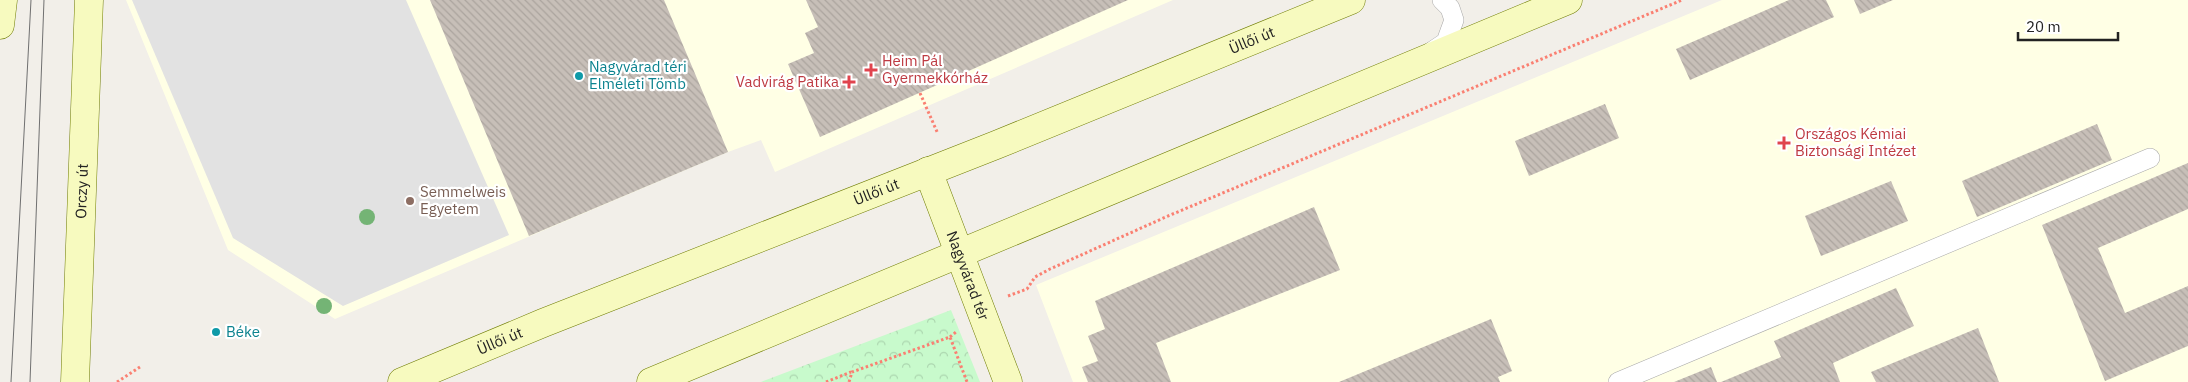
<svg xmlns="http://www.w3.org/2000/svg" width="2188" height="382" font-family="'IBM Plex Sans',sans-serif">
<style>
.education{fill:#ffffe5}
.park{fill:url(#park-crowns)}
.parking{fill:#e2e2e2}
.building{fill:url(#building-back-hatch)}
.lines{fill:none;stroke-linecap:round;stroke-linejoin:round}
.lane-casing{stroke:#a9a9a9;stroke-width:20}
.secondary-casing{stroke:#707d05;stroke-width:29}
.path{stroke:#fa8072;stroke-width:3;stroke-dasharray:2.5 2.5;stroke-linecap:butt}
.lane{stroke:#fff;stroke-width:19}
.secondary{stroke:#f7fabf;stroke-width:28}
.tram{stroke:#707070;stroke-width:1}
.tree{fill:#74b475}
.health-dot{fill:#e0444e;stroke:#fff;stroke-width:2}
.culture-dot{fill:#0f9aa8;stroke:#fff;stroke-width:2}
.education-dot{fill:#8d6e63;stroke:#fff;stroke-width:2}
.labels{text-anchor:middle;stroke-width:4.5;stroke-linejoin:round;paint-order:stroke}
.street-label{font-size:15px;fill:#222;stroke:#fff}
.health-label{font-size:15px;fill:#be3a42;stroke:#fff;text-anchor:start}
.culture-label{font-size:15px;fill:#0d838f;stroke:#fff;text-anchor:start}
.education-label{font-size:15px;fill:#785e54;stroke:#fff;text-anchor:start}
</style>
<defs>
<pattern id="park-crowns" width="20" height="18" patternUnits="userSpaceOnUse" patternTransform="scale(1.25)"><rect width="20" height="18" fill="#c8facc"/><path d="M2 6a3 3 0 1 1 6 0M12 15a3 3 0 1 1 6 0" fill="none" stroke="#acd6af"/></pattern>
<pattern id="building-back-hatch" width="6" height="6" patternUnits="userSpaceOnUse" patternTransform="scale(1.25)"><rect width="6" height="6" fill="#c7bfb8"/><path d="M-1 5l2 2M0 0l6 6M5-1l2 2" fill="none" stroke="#aba49e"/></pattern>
</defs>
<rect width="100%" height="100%" fill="#f2efe9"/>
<path class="education" d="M126,0H1173L775,172L761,140L728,152L335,319L228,250Z
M1722,0H2188V382H1073L1036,285Z"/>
<path class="park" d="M951,310L980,382H761Z"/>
<path class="parking" d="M132,0H406L509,235L343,306L233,238Z"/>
<path class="building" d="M430,0H664L728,152L529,236Z
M806,0H1128L820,137L788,64L814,53L805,33L818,27Z
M1789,0H1826L1834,17L1690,80L1676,49Z
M1854,0H1893L1860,14Z
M1605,104L1619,138L1529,176L1515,141Z
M2097,124L2112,160L1977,217L1962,181Z
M2188,163V209L2098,248L2125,313L2188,286V346L2105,381L2042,225Z
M1891,181L1908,221L1821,256L1805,216Z
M1314,207L1340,270L1156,343L1171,382H1088L1082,367L1098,361L1088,336L1105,329L1095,301Z
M1896,288L1914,326L1833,363L1840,382H1721L1781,357L1774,341Z
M1491,319L1512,371L1498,377L1500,382H1339Z
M1978,328L1999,382H1876L1871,372Z
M1711,367L1717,382H1674Z"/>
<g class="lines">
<defs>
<path id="lane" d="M1431,52L1446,42L1454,20L1450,8L1442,0
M1618,382L2150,158"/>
<g id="secondary">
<path d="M0,25L3,0"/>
<path id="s1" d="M928,171L1008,382"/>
<path id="s2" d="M75,382L89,0"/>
<path id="s3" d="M402,382L543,323L996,145L1351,0"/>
<path d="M651,382L1568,0"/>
</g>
</defs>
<use href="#lane" class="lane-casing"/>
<use href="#secondary" class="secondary-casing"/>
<path class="path" d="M920,93L938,134
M1008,296L1027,289L1035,277L1050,269L1168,216L1682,0
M950,337L956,332
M117,382L140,367
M826,382L851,372
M849,382L852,372L950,337L967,382"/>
<use href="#lane" class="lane"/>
<use href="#secondary" class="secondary"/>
<path class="tram" d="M11,382L31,0
M30,382L44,0"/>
</g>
<g class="tree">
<circle cx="367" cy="217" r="8"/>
<circle cx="324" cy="306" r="8"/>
</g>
<g class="health-dot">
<path d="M868.5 62.5h5v5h5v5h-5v5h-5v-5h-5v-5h5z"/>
<path d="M846.5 74.5h5v5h5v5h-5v5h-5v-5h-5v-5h5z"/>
<path d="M1781.5 135.5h5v5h5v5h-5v5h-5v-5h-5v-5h5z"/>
</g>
<g class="culture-dot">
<circle cx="579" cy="76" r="5"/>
<circle cx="216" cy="332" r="5"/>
</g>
<circle class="education-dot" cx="410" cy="201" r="5"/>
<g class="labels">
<g class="street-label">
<text dy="5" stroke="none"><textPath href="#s3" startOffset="916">Üllői út</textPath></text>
<text dy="5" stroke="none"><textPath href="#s2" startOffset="191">Orczy út</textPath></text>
<text dy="5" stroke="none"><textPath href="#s3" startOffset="511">Üllői út</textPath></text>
<text dy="5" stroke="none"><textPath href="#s1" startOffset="112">Nagyvárad tér</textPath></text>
<text dy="5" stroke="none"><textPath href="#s3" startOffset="106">Üllői út</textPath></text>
</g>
<g class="health-label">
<text x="882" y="66">Heim Pál<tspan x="882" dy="17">Gyermekkórház</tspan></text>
<text x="839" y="87" text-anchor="end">Vadvirág Patika</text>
<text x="1795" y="139">Országos Kémiai<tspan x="1795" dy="17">Biztonsági Intézet</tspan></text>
</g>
<g class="culture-label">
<text x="589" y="72">Nagyvárad téri<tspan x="589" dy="17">Elméleti Tömb</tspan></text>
<text x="226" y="337">Béke</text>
</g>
<g class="education-label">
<text x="420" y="197">Semmelweis<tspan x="420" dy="17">Egyetem</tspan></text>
</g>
</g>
<path d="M2018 32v8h100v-8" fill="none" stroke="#222222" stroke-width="2.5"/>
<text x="2026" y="32" font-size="15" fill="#222222" stroke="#ffffff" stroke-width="4" paint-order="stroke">20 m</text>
</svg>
